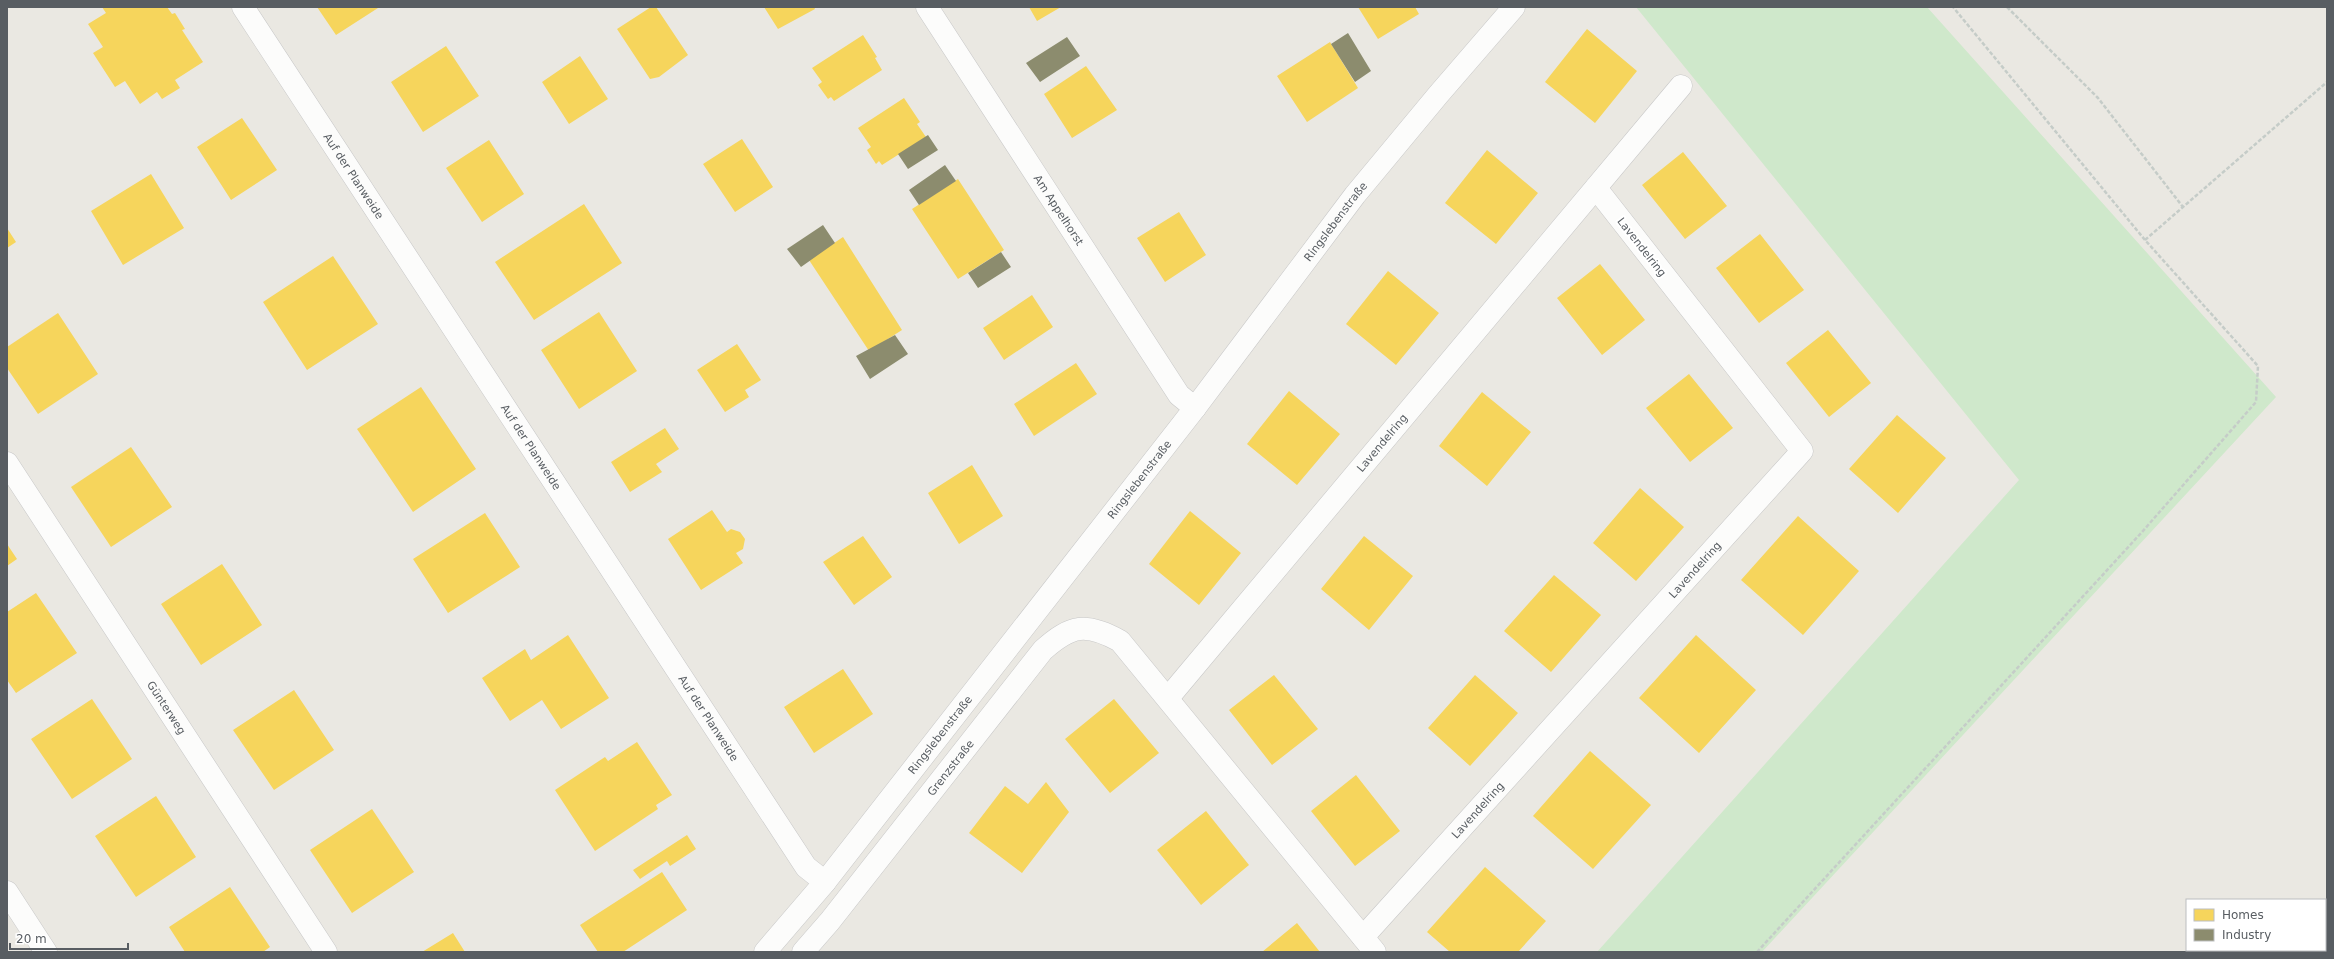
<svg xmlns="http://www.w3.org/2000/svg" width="2334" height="959" font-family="'DejaVu Sans',sans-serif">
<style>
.green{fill:#cfe8cb}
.homes{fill:#f6d55c}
.industry{fill:#8c8c6e}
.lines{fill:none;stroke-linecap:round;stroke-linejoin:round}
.lane-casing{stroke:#c7c7c7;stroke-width:23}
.street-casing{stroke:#c7c7c7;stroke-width:23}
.path{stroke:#c5ccc8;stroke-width:2.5;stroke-dasharray:4 2;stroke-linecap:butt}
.lane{stroke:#fcfcfb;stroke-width:22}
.street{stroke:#fcfcfb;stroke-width:22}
.labels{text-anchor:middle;stroke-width:4;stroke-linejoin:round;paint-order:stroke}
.street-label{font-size:11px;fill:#585d62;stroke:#fff}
</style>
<rect width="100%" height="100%" fill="#eae8e2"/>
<path class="green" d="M1636,7H1927L2276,397L1762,952H1597L2019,480Z"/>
<path class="homes" d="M102,7H167L172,14L175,13L185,29L182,30L203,62L175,80L180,88L162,99L157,92L140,104L125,81L115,87L93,53L103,47L88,24L106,13Z
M317,7H377L378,8L336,35Z
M651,7H656L688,55L659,77L650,79L617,29Z
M764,7H814L815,9L778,29Z
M1029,7H1061L1037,21Z
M1358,7H1415L1419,14L1378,39Z
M1587,29L1637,71L1595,123L1545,82Z
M863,35L877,57L875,58L882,70L834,101L831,97L828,99L818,85L822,82L812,68Z
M1330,42L1358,88L1307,122L1277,76Z
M446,46L479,96L423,132L391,82Z
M580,56L608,99L569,124L542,82Z
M1086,66L1117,110L1072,138L1044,94Z
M904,98L920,122L917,124L926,137L882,165L879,161L876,164L867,150L871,147L858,128Z
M242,118L277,170L231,200L197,147Z
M742,139L773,187L735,212L703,164Z
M489,140L524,194L482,222L446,168Z
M1487,150L1538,193L1496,244L1445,203Z
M1683,152L1727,206L1685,239L1642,185Z
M151,174L184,228L123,265L91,211Z
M958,179L1004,250L958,279L912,209Z
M584,204L622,263L534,320L495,262Z
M1179,212L1206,255L1165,282L1137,238Z
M7,228L16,242L7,248Z
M1760,234L1804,290L1759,323L1716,268Z
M843,237L902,330L869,351L809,260Z
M333,256L378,324L307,370L263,302Z
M1600,264L1645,320L1602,355L1557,298Z
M1388,271L1439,313L1396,365L1346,324Z
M1032,295L1053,327L1004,360L983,328Z
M599,312L637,371L579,409L541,350Z
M58,313L98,374L38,414L7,368V347Z
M1828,330L1871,383L1829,417L1786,363Z
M737,344L761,380L745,390L749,397L725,412L697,370Z
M1076,363L1097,394L1034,436L1014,404Z
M1689,374L1733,428L1690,462L1646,408Z
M421,387L476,469L413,512L357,429Z
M1289,391L1340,434L1297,485L1247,444Z
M1482,392L1531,432L1487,486L1439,446Z
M1897,415L1946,458L1898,513L1849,469Z
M665,428L679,449L656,464L662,472L630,492L611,462Z
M131,447L172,507L111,547L71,487Z
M972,465L1003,516L959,544L928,493Z
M1640,488L1684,527L1636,581L1593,543Z
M712,510L727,532L731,529L740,532L745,539L743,549L736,553L743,563L701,590L668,539Z
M1190,511L1241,553L1199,605L1149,564Z
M485,513L520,567L448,613L413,559Z
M1798,516L1859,571L1803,635L1741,580Z
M863,536L892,577L854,605L823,562Z
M1364,536L1413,576L1369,630L1321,589Z
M7,544L17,559L7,566Z
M222,564L262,625L201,665L161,604Z
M1554,575L1601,615L1551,672L1504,631Z
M36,593L77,653L16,693L7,680V612Z
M568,635L609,698L561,729L542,700L510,721L482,678L525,649L531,660Z
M1696,635L1756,690L1699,753L1639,698Z
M843,669L873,714L814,753L784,707Z
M1274,675L1318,729L1272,765L1229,710Z
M1475,675L1518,713L1470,766L1428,728Z
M294,690L334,750L274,790L233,730Z
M92,699L132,759L72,799L31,739Z
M1114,699L1159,753L1110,793L1065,739Z
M637,742L672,795L656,805L658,809L595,851L555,790L605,757L608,761Z
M1590,751L1651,805L1593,869L1533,816Z
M1356,775L1400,831L1355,866L1311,811Z
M1046,782L1069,812L1022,873L969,833L1005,786L1028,804Z
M156,796L196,857L136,897L95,836Z
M372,809L414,872L352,913L310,850Z
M1206,811L1249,865L1201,905L1157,850Z
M687,835L696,849L670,866L667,861L640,879L633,870Z
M1485,867L1546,921L1518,952H1450L1427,932Z
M662,872L687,910L623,952H598L580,925Z
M230,887L270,947L263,952H185L169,927Z
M1297,923L1320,952H1262Z
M453,933L465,952H422Z"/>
<path class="industry" d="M1348,33L1371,71L1355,82L1331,44Z
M1067,37L1080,56L1040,82L1026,63Z
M928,135L938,150L908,169L898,154Z
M945,165L956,181L919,205L909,190Z
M823,225L835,243L801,267L787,249Z
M1001,252L1011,267L978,288L968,273Z
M895,335L908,354L870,379L856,356Z"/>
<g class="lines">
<defs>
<g id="lane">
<path d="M7,892L46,952"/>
<path id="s1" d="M765,952L825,882L1195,408L1355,195L1438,95L1514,7"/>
</g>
<g id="street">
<path id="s2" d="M243,7L806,867L825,882"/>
<path id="s3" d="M927,7L1179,395L1195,408"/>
<path id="s4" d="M7,463L326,952"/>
<path id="s5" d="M1168,698L1681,86"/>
<path id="s6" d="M1363,937L1802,451L1596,188"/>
<path id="s7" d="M803,952L830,921L1043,650C1071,625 1086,622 1120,641L1375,952"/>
</g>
</defs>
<use href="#lane" class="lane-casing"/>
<use href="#street" class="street-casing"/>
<path class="path" d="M2007,7L2098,98L2183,207
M2145,240L2327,82
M1757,952L2142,532L2256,402L2258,366L2145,240L1953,7"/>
<use href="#lane" class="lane"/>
<use href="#street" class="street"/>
</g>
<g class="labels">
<g class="street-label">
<text dy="4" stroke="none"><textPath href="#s2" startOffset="202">Auf der Planweide</textPath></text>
<text dy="4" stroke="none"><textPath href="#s3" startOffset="242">Am Appelhorst</textPath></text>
<text dy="4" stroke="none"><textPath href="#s1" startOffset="927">Ringslebenstraße</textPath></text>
<text transform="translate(1642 247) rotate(52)" y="4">Lavendelring</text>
<text dy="4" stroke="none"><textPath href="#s5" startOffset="333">Lavendelring</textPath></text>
<text dy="4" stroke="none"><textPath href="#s2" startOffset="526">Auf der Planweide</textPath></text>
<text dy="4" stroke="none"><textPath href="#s1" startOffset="603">Ringslebenstraße</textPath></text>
<text dy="4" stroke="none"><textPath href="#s6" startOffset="495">Lavendelring</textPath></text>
<text dy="4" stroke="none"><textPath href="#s4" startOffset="292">Günterweg</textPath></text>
<text dy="4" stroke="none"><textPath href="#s2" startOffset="850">Auf der Planweide</textPath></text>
<text dy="4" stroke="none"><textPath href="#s1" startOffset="279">Ringslebenstraße</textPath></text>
<text dy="4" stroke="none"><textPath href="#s7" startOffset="236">Grenzstraße</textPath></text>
<text dy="4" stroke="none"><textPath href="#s6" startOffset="171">Lavendelring</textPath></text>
</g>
</g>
<rect width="2334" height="959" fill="none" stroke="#585d62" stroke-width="16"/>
<rect x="2186" y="899" width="140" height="52" fill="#ffffff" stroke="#bcbec0"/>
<rect x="2194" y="909" width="20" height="12" fill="#f6d55c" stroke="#bcbec0"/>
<text x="2222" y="919" font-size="12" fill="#585d62">Homes</text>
<rect x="2194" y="929" width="20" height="12" fill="#8c8c6e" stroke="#bcbec0"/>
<text x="2222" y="939" font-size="12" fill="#585d62">Industry</text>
<path d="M10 943v6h118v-6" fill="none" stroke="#585d62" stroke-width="2"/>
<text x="16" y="943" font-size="12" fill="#585d62" stroke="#ffffff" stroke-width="3" paint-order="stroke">20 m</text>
</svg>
